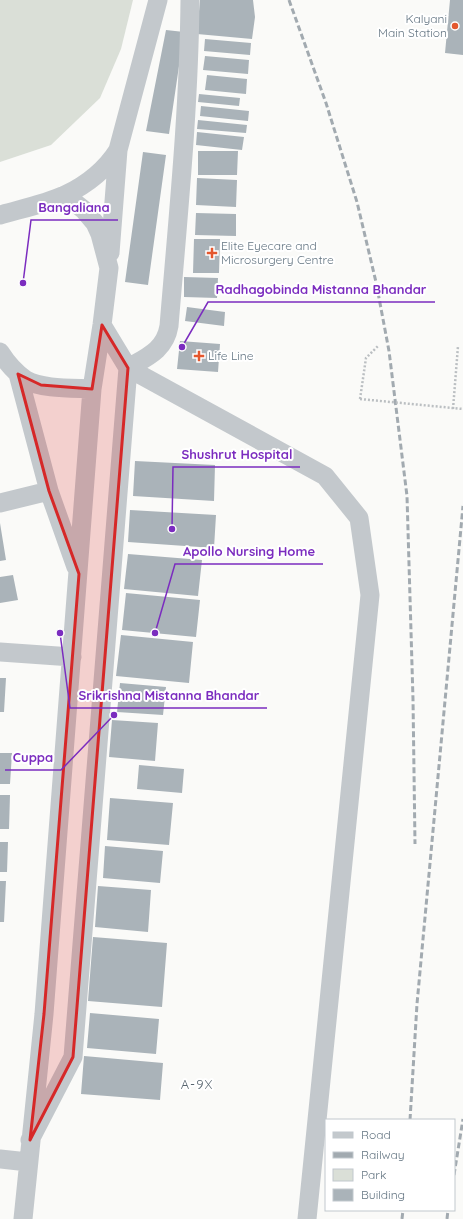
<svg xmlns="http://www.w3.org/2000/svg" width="463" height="1219" font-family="Quicksand,sans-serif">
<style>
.green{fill:#dadfd7}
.building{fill:#aab3b9}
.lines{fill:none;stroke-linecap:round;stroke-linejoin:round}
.path{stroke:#bbbfc2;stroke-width:2.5;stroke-dasharray:2 2;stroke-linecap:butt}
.minor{stroke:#c3c8cc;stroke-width:19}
.rail{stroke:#a2aab0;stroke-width:3;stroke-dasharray:6 3;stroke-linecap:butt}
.path-bridge{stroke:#bbbfc2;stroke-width:2.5;stroke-dasharray:2 2;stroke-linecap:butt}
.marked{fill:#d62828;fill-opacity:0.2;stroke:#d62828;stroke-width:3;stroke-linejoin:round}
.poi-dot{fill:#e4572e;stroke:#fff;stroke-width:1.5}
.labels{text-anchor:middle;stroke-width:4;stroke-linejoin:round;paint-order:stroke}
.poi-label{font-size:12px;fill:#657683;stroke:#fff;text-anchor:start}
.neighbourhood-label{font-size:13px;letter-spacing:1px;fill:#57646e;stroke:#fff}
.leader{fill:none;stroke:#7b2cbf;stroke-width:1.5}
.callout-dot{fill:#7b2cbf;stroke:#fff;stroke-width:1.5}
.callout-label{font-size:13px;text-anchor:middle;font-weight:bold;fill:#7b2cbf;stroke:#fff;stroke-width:4;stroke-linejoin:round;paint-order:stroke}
</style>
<rect width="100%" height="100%" fill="#fafaf8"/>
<path class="green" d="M0,0H133L121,49L100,98L51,145L0,162Z"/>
<path class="building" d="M200,0H253L255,17L252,39L197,34Z
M450,0H463V55L445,53Z
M166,30L184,32L169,134L146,131Z
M205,39L251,43L250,55L204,51Z
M205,56L249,60L248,74L203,70Z
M207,75L247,79L246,94L205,90Z
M199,94L240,98L239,106L198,102Z
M201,106L249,111L248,121L200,116Z
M198,120L247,125L246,133L197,129Z
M197,132L244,137L242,150L196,145Z
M198,151H238L237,175H198Z
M143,152L166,155L148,285L125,282Z
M197,178L237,180L236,207L196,205Z
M196,213L236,214V236L195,235Z
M194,239H220L219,273H193Z
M184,277L218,278L217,298L184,297Z
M187,307L225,312L224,326L185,321Z
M180,341L220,344L218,372L177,369Z
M135,461L215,465L214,501L133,496Z
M130,510L216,515L214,548L128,542Z
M0,523L6,560L0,561Z
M128,554L202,560L198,596L124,589Z
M13,575L18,600L0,603V577Z
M126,593L200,600L196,637L122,630Z
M121,635L193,642L189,683L116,676Z
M0,678H6L4,712H0Z
M120,683L166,687L163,715L117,712Z
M112,720L158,723L155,761L109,757Z
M0,753H12L10,784H0Z
M139,765L184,769L182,793L137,789Z
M0,795H10L9,829H0Z
M110,798L173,803L169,845L107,840Z
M0,842H8L7,872H0Z
M105,846L163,851L160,883L103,878Z
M0,881H6L4,922H0Z
M98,886L151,890L148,932L95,927Z
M93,937L167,943L162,1007L88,1001Z
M90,1013L159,1019L156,1054L87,1048Z
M84,1056L163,1063L160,1100L81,1094Z"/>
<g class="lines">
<path class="path" d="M360,399L366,358L378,346
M453,409L458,346"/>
<path class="minor" d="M0,215C21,209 45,204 65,195C86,185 106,169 118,150L158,0
M110,253L118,150
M102,325L128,368L325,476L359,518L370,595L307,1219
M0,352C7,363 16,373 26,380C41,389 74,388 92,389
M18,374L49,491L76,567
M0,503L49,491
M0,652L72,657
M30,1140L73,1057L128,368C147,357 165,350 169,326C178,217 189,109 190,0
M0,1159L28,1162
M23,1219L44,1014L92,389L102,325L109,268L100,234L95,223L84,210L65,195"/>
<path class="rail" d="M289,0L326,103L357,202L376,282L389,351L407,496L413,699L415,844
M410,1120L417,1004L463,506
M454,1175L463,1119
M402,1219L403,1210
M447,1219L448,1210"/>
<path class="path-bridge" d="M360,399L463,409"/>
</g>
<path class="marked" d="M102,325L128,368L73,1057L30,1140L44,1014L79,574L49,491L18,374L41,385L92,389Z"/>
<g class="poi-dot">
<circle cx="455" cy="26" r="4"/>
<path d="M210 247h4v4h4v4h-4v4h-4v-4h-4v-4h4z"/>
<path d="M197 350h4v4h4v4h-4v4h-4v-4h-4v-4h4z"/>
</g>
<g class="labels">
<g class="poi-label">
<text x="447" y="23" text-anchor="end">Kalyani<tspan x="447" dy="14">Main Station</tspan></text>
<text x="221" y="250">Elite Eyecare and<tspan x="221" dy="14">Microsurgery Centre</tspan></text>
<text x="208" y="360">Life Line</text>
</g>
<g class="neighbourhood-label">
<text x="197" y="1089">A-9X</text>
</g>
</g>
<path class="leader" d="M23 283L31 220H118M182 347L208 302H435M172 529L173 467H300M155 633L175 564H323M60 633L70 708H267M114 715L61 770H5"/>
<g class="callout-dot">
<circle cx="23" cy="283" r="4"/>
<circle cx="182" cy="347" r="4"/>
<circle cx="172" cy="529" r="4"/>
<circle cx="155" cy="633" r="4"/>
<circle cx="60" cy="633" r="4"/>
<circle cx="114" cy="715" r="4"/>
</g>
<g class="callout-label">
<text x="74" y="212">Bangaliana</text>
<text x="321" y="294">Radhagobinda Mistanna Bhandar</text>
<text x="237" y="459">Shushrut Hospital</text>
<text x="249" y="556">Apollo Nursing Home</text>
<text x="169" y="700">Srikrishna Mistanna Bhandar</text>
<text x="33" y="762">Cuppa</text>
</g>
<rect x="325" y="1119" width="130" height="92" fill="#ffffff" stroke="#c1c8cd"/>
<rect x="333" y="1132" width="20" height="6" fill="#c3c8cc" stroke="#c1c8cd"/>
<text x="361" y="1139" font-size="12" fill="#657683">Road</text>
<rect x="333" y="1152" width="20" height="6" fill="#a2aab0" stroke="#c1c8cd"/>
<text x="361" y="1159" font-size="12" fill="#657683">Railway</text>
<rect x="333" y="1169" width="20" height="12" fill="#dadfd7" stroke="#c1c8cd"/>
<text x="361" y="1179" font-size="12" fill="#657683">Park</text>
<rect x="333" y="1189" width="20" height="12" fill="#aab3b9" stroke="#c1c8cd"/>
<text x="361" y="1199" font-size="12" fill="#657683">Building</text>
</svg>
